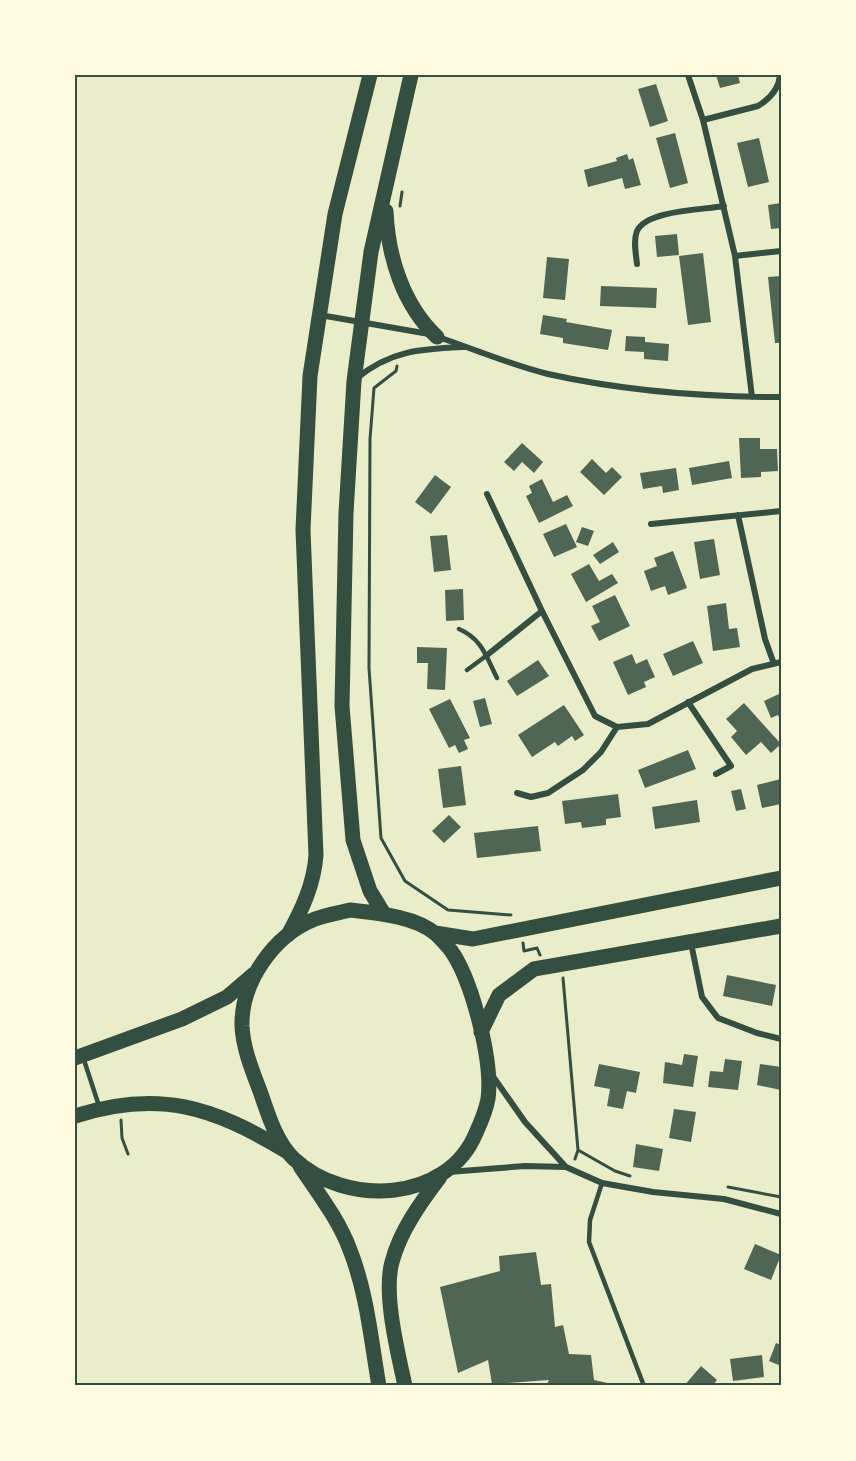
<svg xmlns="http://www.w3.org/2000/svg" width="856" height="1461" font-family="Karla,sans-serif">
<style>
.building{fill:#4f6655}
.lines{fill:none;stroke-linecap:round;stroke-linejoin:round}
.path{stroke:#344e41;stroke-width:3}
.service{stroke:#344e41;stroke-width:4.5}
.minor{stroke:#344e41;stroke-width:6}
.trunk{stroke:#344e41;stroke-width:15}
.neatline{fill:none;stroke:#344e41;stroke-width:2}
</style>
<rect width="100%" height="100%" fill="#e9edc9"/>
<path class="building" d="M716,75H738L740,83L720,88Z
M656,84L668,121L650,127L638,89Z
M675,133L688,183L670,188L656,138Z
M759,138L769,182L748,187L737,143Z
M627,154L629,160L633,158L641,185L625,189L622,178L588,187L584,170L617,161L616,158Z
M781,203V228L771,229L768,205Z
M677,234L679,255L657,257L655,236Z
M703,253L711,322L688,325L679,256Z
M547,257L569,259L565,300L543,298Z
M781,276V343H775L768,277Z
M601,286L657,288L656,308L600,306Z
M543,315L567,319L566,322L612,330L608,350L563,343V338L540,334Z
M626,336L645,337V342L669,344L668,361L644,359V352L625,351Z
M739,438H760V449H777L778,471L761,472V477L741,478Z
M522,443L543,462L534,473L522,462L514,471L504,462Z
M592,459L606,473L612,467L622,477L604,495L580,472Z
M729,461L732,478L692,485L689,468Z
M676,468L679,490L663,493L662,486L643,489L640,473Z
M435,475L451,487L431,514L415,502Z
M542,479L553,502L567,495L573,506L539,523L526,496L532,493L529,486Z
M566,524L577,547L554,557L543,534Z
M582,527L594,531L588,546L576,542Z
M447,535L451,570L434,572L430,536Z
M714,539L720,575L700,579L694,542Z
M613,542L619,552L600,564L593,555Z
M673,551L687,588L668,595L665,586L651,591L644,571L657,566L654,558Z
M589,564L599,581L612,574L618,583L586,602L571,574Z
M463,589L464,620L446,621L445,590Z
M615,595L630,626L599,641L591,626L600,622L592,606Z
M726,603L729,629L737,628L740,647L713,651L707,606Z
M693,641L703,663L673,676L663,654Z
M417,647L447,648L445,690L427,689L428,663H417Z
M632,654L636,664L647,659L655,677L644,682L646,687L628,695L613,662Z
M538,660L549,676L517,696L507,681Z
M781,693V722L778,715L771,718L764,701Z
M485,698L492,724L480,727L473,701Z
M450,699L470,738L464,740L468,749L459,753L455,745L449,748L429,709Z
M744,703L781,744L771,753L761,742L746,755L731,737L737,731L726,719Z
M564,705L584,735L575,741L572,736L558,746L555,742L532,757L518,735Z
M688,750L696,769L645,788L638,770Z
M461,766L466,805L443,808L438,769Z
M781,779V804L762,808L757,785Z
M741,789L746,809L736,811L731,791Z
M618,794L621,817L606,819V825L582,828L581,822L565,824L562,801Z
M697,800L700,822L655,829L652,807Z
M449,815L461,827L444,843L432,831Z
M538,826L541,851L477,858L474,833Z
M727,975L776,985L772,1006L723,996Z
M684,1054L698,1056L693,1087L663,1083L665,1062L682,1065Z
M725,1059L742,1061L738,1090L708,1087L710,1071L723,1072Z
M599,1064L640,1072L636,1093L627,1091L623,1109L607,1106L610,1089L594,1086Z
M760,1064L781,1067V1090L757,1085Z
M674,1109L696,1112L691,1142L669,1138Z
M636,1144L663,1149L659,1171L633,1167Z
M755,1244L781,1255L771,1280L744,1269Z
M536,1252L541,1285L551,1284L555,1327L563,1325L569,1354L591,1355L594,1380L621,1386H546L549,1380L492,1384L488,1360L458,1373L440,1287L500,1271L499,1256Z
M776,1343L781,1345V1366L769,1361Z
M762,1355L764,1377L733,1381L730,1359Z
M701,1366L717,1380L712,1386H684Z"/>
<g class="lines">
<path class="path" d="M400,206L402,192
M397,366L396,371L374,388L370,439L369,668L381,838L405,881L448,910L511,915
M523,943L524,951L537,948L540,955
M563,978L578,1150L575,1159
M121,1120L122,1138L128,1154
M578,1150L615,1171L630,1176
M728,1187L781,1197"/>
<path class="service" d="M459,629C482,639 486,656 497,678
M467,670L486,656
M83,1057L99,1106
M602,1183L590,1220L589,1242L644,1386"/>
<path class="minor" d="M688,75L703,120L735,256L752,397
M703,120L758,106C771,98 779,89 780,75
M735,256L781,251
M637,264C636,254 633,241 637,231C647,210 702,210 724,206
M320,315L429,334
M438,337C474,349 511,365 548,374C624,391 702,397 781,397
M356,379C390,350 422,349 464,347
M487,494L542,611L595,716L617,727L648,724L752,669L781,662
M738,515L765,639L774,664
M651,524L781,511
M486,656L542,611
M688,702L731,766L716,774
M517,793L531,797L548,793L583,770L601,752L617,727
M691,943L702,997L718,1018L757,1033L781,1039
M492,1075L525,1122L566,1167
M449,1172L525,1166L566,1167L602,1183L653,1192L724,1199L781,1214"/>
<path class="trunk" d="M386,211C388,257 403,305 437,337
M350,910C376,913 415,916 436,934C442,940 450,948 454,955C473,986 493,1062 488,1099C486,1110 481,1122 476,1133C447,1203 345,1207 294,1159C276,1142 268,1114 260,1091C252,1070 243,1048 242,1026C241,982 274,935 315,919C326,915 338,913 350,910Z
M384,914L370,891L353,840L342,706L346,513L354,381L371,252L411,75
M435,933L473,939L781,878
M288,935C302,910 314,884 316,855L303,530L310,376L335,214L370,75
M481,1032L499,995L534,969L781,926
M75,1058L182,1019L227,997L254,974
M75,1116C159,1089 213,1107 286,1151
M300,1166C318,1193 339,1220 350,1250C367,1293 371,1340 379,1386
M405,1386C398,1353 383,1294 392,1262C400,1231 421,1202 440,1177"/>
</g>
<rect width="856" height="1461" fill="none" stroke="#fefae0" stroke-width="153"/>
<rect x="76" y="76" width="704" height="1308" class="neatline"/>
</svg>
